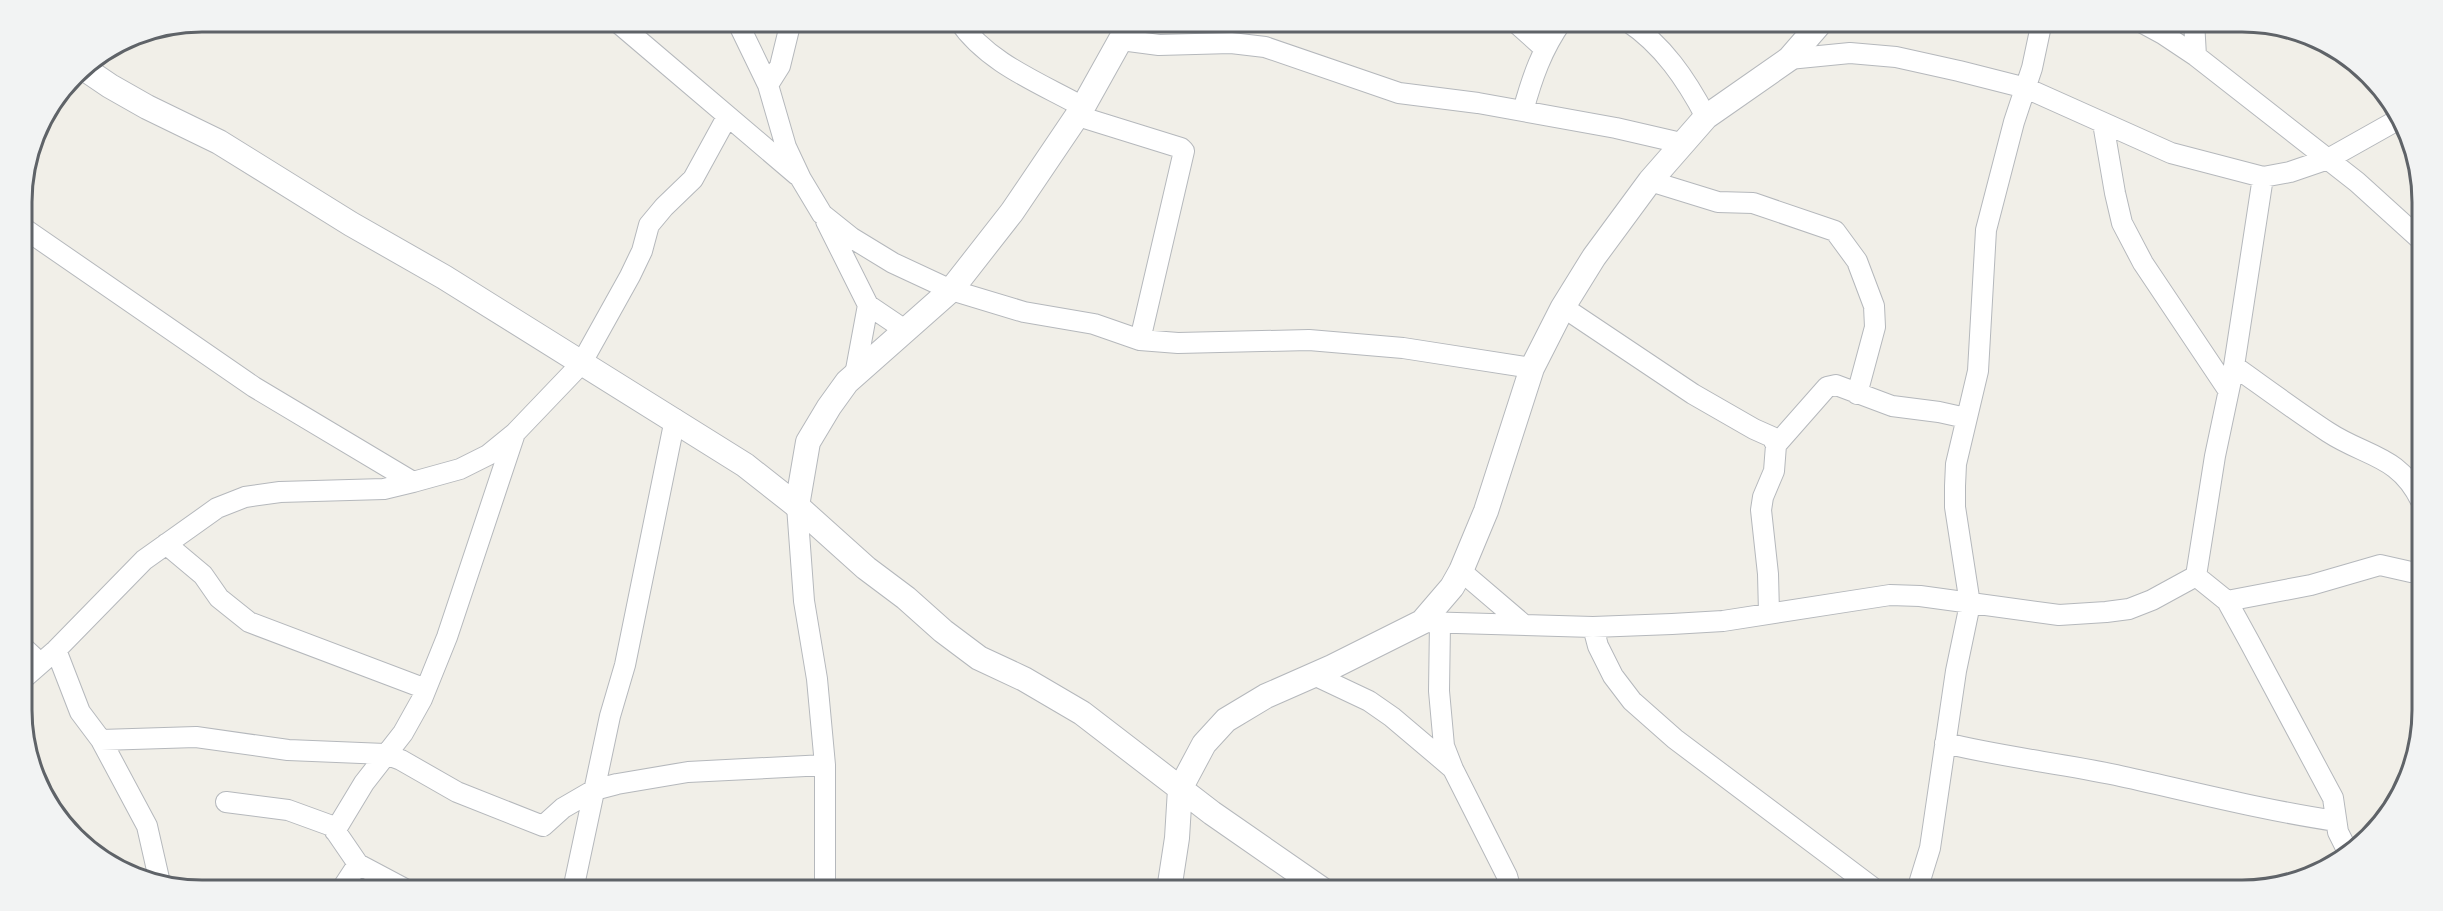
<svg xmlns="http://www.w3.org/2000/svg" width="2443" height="911" font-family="Signika,sans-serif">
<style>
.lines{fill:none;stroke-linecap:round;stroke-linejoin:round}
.minor-casing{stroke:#b5b8bc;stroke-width:22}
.tertiary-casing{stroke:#b5b8bc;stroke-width:26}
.minor{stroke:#fff;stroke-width:20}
.tertiary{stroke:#fff;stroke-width:24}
.rim{fill:none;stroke:#5f6368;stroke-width:3}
</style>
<rect width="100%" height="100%" fill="#f1efe8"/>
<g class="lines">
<defs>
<path id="minor" d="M616,21L797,175
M737,21L768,85L786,147L801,179L822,214L852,238L893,263L951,290L1024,312L1094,324L1140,340L1178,343L1309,340L1403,348L1532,368
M959,21C987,63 1040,83 1083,107
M1514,21L1544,48
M1627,21C1663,45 1686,79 1706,117
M2139,21L2163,34L2196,56L2357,182L2421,240
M2194,21L2196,56
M1121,40L1159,45L1231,43L1265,47L1399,93L1478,103L1616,128L1681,143
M1789,59L1850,53L1896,57L1959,71L2026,88L2171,153L2263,177L2290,172L2328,159L2401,118
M768,85L780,66L791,21
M1523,111C1532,78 1542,49 1562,21
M1078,116L1181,148L1184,151L1140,340
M2103,123L2115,193L2122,223L2143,263L2228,390
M1650,181L1718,202L1753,203L1835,231L1857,261L1874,306L1875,327L1857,394
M826,221L868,305L905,330
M22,227L254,387L413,482
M1563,307L1693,394L1754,429L1772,437L1776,445L1774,471L1763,497L1761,510L1768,574L1769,613
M2234,366C2265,388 2296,411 2328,432C2366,457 2399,455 2421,501
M855,375L868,305
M1776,445L1827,387L1836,385L1892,406L1939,412L1966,418
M797,506L804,601L817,679L825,765V890
M166,544L203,575L219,598L249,622L426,689
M1461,571L1523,624
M2196,576L2215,456L2234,366L2263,177
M2196,576L2227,601L2249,641L2333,798L2338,832L2349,854
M2227,601L2311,585L2380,565L2411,572L2422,570
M1422,622L1593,627L1672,624L1723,621L1890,595L1920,596L2059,615L2106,612L2129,609L2152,600L2196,576
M1440,623L1439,691L1444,746L1453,769L1507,876L1511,890
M1593,627L1598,646L1613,676L1632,701L1675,739L1876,890
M24,648L39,662
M56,650L80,712L101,740L147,826L160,883
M1314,675L1369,701L1392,717L1451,767
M24,678L56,650L144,560L217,508L245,497L280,492L384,489L413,482L460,469L488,455L515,433L581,364L630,276L642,251L649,225L664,207L693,179L727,117
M101,740L196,737L288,750L385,754L401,760L457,792L543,826L563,808L594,790L617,784L688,772L825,765
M1945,743C2002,757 2059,763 2116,775C2189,791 2262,810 2336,821
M226,802L288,810L332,826L358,864L407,890
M335,831L364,783L403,733L422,699L447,637L515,433
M341,890L358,864
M573,890L610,716L625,665L675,419
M1917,890L1930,848L1956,671L1970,604L1955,507V486L1956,464L1978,371L1986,230L2014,122L2032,68L2042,21"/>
<path id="tertiary" d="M82,67L110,86L147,107L219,142L351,224L444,277L745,465L797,506L866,568L906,598L943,631L979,658L1024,679L1082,713L1212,813L1323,890
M797,506L808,442L829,407L847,382L951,290L1012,212L1083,107L1131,21
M1169,890L1177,838L1180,789L1204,744L1226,720L1266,696L1332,667L1422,622L1452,587L1461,571L1486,511L1532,368L1563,307L1594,257L1650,181L1706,117L1789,59L1822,21"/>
</defs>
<use href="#minor" class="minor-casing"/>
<use href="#tertiary" class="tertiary-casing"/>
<use href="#minor" class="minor"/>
<use href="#tertiary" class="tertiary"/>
</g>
<path d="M0 0H2443V911H0ZM202 32H2242A170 170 0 0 1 2412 202V710A170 170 0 0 1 2242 880H202A170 170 0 0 1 32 710V202A170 170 0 0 1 202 32Z" fill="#f2f3f3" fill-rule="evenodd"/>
<path class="rim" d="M202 32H2242A170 170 0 0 1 2412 202V710A170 170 0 0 1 2242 880H202A170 170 0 0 1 32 710V202A170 170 0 0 1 202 32Z"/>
</svg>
